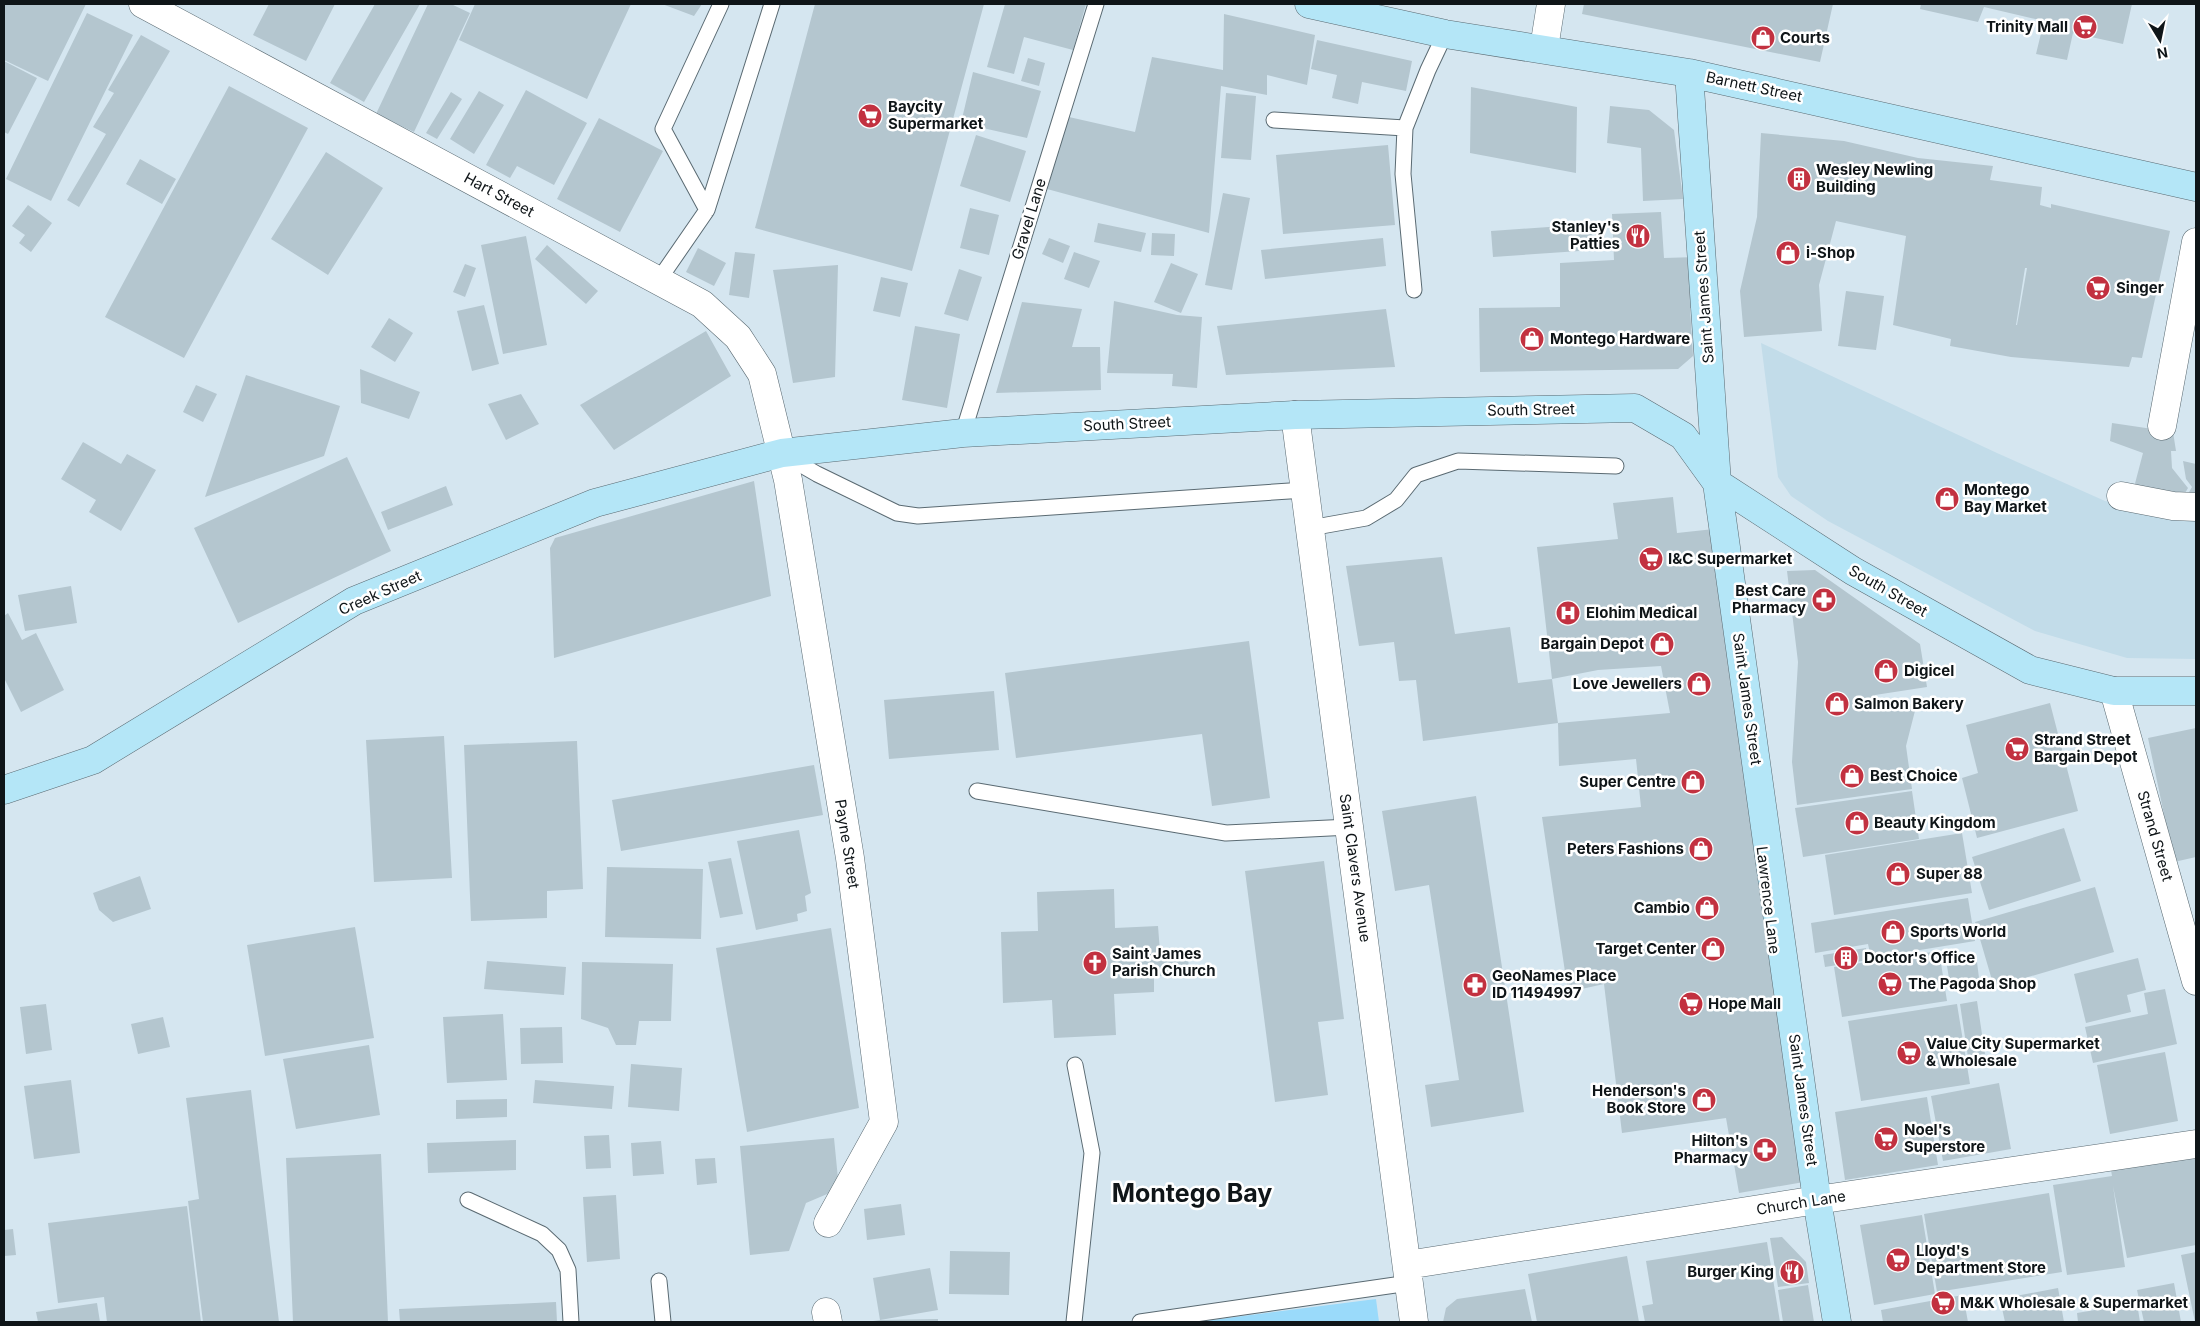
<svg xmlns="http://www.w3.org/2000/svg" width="2200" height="1326" font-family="Inter,sans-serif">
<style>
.built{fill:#c2dce9}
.grass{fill:#9adafa}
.building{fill:#b4c6cf;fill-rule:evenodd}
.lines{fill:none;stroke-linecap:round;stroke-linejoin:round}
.lane-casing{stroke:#5a6a72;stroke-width:17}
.street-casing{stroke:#5a6a72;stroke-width:29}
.secondary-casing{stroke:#5a6a72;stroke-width:29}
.lane{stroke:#fff;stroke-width:15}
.street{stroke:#fff;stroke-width:28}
.secondary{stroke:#b4e6f7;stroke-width:28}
.labels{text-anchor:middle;stroke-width:5;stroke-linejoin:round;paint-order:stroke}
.poi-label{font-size:15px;font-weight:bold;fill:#0f1518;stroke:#fff;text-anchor:start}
.street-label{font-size:15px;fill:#0f1518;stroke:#fff}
.town-label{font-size:25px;font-weight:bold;fill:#0f1518;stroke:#fff}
</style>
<rect width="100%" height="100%" fill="#d5e6f0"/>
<path class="built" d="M1761,343L1997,453L2105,501L2168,516L2196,518V659L2127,658L2035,631L1828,521L1791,496L1778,477Z"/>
<path class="grass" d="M1376,1299L1379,1322H1197Z"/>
<path class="building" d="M4,4H86L48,81L4,60Z
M269,4H335L306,61L253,35Z
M375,4H420L364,102L330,83Z
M428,4H451L470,13L414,132L376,114Z
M475,4H631L587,99L459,40Z
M662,4H702L694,16Z
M815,4H984L912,271L755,228Z
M1005,4H1086L1073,50L1024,37L1014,74L987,67Z
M1584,4H1833L1820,62L1582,14Z
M1921,4H2132L2123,44L2073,33L2067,60L2036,54L2044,21L1984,7L1978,22L1920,9Z
M87,13L133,35L51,201L6,179Z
M1224,14L1315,35L1307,85L1267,75V95L1221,86L1209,233L1047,189L1069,117L1135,132L1152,57L1223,70Z
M141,35L170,51L79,207L67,200L106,134L93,127L114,93L108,90Z
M1317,40L1412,61L1406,91L1362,82L1358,104L1332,98L1337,75L1311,69Z
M1028,58L1045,63L1039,86L1021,81Z
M4,61L37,78L8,134L4,132Z
M973,72L1041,91L1027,138L961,123Z
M229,86L308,128L184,358L105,317Z
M1471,87L1577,107L1576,173L1470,153Z
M526,90L587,123L554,185L517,166L510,178L486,165Z
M479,91L504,105L474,154L450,139Z
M451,92L462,99L437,139L426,133Z
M1226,93L1256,96L1251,160L1221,158Z
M1610,106L1649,110L1674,130L1683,199L1643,201L1641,148L1607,143Z
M599,118L663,151L620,232L557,199Z
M1761,133L1844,141L1918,158L1993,166L1990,180L2042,187L2040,205L2051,208V204L2170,231L2142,358L2132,357L2129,367L2011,357L1950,346L1951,339L1893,325L1906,236L1836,221L1819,285L1822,331L1744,337L1740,291L1757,217ZM2025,268H2027L2017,325H2016Z
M976,135L1026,151L1010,202L960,186Z
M1388,145L1395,225L1283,234L1276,155Z
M326,152L383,188L328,275L271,239Z
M140,159L176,179L162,204L126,184Z
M1223,193L1250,198L1232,290L1205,285Z
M28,205L52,223L31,252L19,243L25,235L12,226Z
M970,208L999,215L989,255L960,248Z
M1661,212L1664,258L1696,257L1702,307L1690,308L1693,356L1678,369L1480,372L1479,308L1560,307V263L1614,260L1612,214Z
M1098,223L1146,233L1141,252L1094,242Z
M1591,224L1594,250L1493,257L1491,231Z
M1152,233L1175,234L1174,256L1151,255Z
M526,236L547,345L503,354L481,245Z
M1049,238L1070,246L1063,263L1042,254Z
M1383,238L1386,266L1265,279L1261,250Z
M547,245L598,291L586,304L535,259Z
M698,248L726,263L714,286L686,272Z
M735,252L755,254L749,298L729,295Z
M1074,252L1100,261L1089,288L1064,279Z
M1171,263L1198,274L1181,313L1154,302Z
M465,264L476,268L465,297L453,292Z
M838,265L835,377L793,383L773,270Z
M959,269L982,277L968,321L944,314Z
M881,277L908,283L900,317L873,311Z
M1846,291L1884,296L1876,350L1838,346Z
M1114,301L1177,315L1202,317L1197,388L1172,386L1173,374L1107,373Z
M1022,302L1082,309L1072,347H1100L1101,390L996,393Z
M484,305L499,364L472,371L457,311Z
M1386,309L1395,367L1226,375L1217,326Z
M389,318L413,333L395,362L371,347Z
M915,326L960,334L947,408L902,400Z
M706,331L731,376L614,450L580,405Z
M360,369L420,392L409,419L361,403Z
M246,375L340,406L324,456L205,497Z
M196,385L217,394L203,422L183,412Z
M521,394L539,424L506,440L488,404Z
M2112,423L2173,432L2176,451H2171L2172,468L2188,488L2178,505L2132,495L2143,453L2110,441Z
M83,442L121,464L127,454L156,470L121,531L89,512L96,500L61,479Z
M347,457L391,551L238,623L194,528Z
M2183,461L2196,464V504H2182L2192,487L2186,479Z
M754,481L771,596L554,658L550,548L555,538Z
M446,486L453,505L388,530L381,512Z
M1673,497L1677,533L1714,529L1770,961L1804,1182L1739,1193L1726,1118L1622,1133L1604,984L1568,992L1542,817L1641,807L1636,759L1559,766L1558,723L1423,741L1416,680L1399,681L1394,642L1359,646L1346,566L1442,557L1455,634L1510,627L1518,683L1552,679L1558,723L1670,713L1661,666L1598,670L1552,679L1537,547L1618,539L1613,503Z
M1815,570L1920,644L1927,687L1875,695L1881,709L1917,703L1906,746L1912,789L1797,805L1792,762L1798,662L1787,571Z
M71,586L77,623L25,631L18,595Z
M8,613L22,640L36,633L64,690L21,712L4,678V616Z
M1249,641L1270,798L1212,806L1202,734L1016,758L1005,673Z
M994,691L999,750L889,759L884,700Z
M2050,703L2078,811L1977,838L1962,778L1978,773L1966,725Z
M2196,728V857L2174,862L2148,738Z
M444,736L452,878L374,882L366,740Z
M577,741L583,889L547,891V918L471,921L464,745Z
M814,765L823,815L621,851L612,800Z
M1912,791L1919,839L1803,857L1795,808Z
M1476,796L1524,1112L1431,1127L1425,1085L1459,1080L1429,885L1395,891L1382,811Z
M2064,828L2081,881L1989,910L1972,857Z
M799,830L811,893L805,896L807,911L797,914L798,921L756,930L737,841Z
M1962,833L1972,893L1834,915L1825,855Z
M731,858L743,914L720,918L708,862Z
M1324,861L1344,1019L1318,1022L1328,1095L1275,1102L1245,871Z
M607,867L703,869L701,939L605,937Z
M140,876L151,909L113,922L99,910L93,893Z
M2095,887L2114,952L1994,987L1975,922Z
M1114,889L1115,928L1158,926L1160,952L1188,951L1189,975L1154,976V992L1114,994L1116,1035L1054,1038L1052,1000L1003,1003L1001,932L1038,931L1037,892Z
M1968,898L1975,941L1871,958L1868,944L1815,953L1811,923Z
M355,927L374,1038L265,1056L247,945Z
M831,928L859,1108L747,1132L716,948Z
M1866,948L1868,960L1825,967L1823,955Z
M1939,951L1947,1001L1842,1017L1834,967Z
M2138,958L2146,990L2127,995L2131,1012L2086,1023L2074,974Z
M487,961L566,967L564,995L484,989Z
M582,962L673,964L671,1021H639L636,1045H616L608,1028L581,1019Z
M1977,962L1980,986L1951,991L1947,966Z
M2165,989L2177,1044L2093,1063L2085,1027L2148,1014L2144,993Z
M1977,1001L1985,1054L1968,1057L1960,1004Z
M46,1004L52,1050L26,1054L20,1007Z
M1957,1004L1970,1084L1861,1101L1848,1021Z
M503,1014L507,1080L447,1083L443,1017Z
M163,1017L170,1047L138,1054L131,1024Z
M562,1027L563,1063L521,1064L520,1028Z
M369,1045L380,1115L296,1129L283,1059Z
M2165,1052L2178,1121L2110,1134L2097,1065Z
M631,1064L682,1068L679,1111L628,1107Z
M71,1080L80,1153L34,1159L24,1086Z
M535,1080L614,1086L612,1109L533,1103Z
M1999,1083L2011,1149L1943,1161L1931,1096Z
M251,1090L279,1322H203L188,1201L199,1199L186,1098Z
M1927,1097L1938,1165L1845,1180L1835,1112Z
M507,1099V1117L456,1119V1100Z
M609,1135L611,1168L586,1169L584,1136Z
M834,1138L839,1189L806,1203L789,1251L750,1255L740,1146Z
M516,1140V1170L428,1173L427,1143Z
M661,1141L664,1174L633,1176L631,1143Z
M381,1154L388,1322H293L286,1158Z
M2196,1154V1245L2127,1258L2113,1186L2125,1267L2067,1275L2053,1185L2112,1176L2111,1170Z
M715,1158L717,1183L697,1185L695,1159Z
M2049,1193L2062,1272L1937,1292L1924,1214Z
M616,1195L620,1259L587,1262L583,1197Z
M901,1204L905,1235L867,1240L864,1209Z
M187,1206L201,1322H107L104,1297L58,1303L48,1223Z
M1922,1215L1935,1294L1874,1305L1860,1225Z
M13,1229L16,1255L4,1256V1230Z
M1782,1237L1806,1262L1809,1283L1778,1287L1770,1238Z
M1767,1242L1780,1322H1645L1642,1306L1653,1304L1646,1261Z
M950,1251L1010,1252L1009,1295L949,1294Z
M2196,1252V1322H2195L2181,1255Z
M1627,1256L1639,1322H1537L1528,1274Z
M930,1268L938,1310L880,1320L873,1278Z
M2174,1283L2181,1322H2144L2137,1290Z
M1808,1285L1814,1322H1783L1778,1290Z
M2058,1288L2064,1322H2005L2000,1299Z
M1525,1289L1532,1322H1443L1446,1308L1457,1299Z
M1963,1295L1968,1322H1883L1881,1310Z
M556,1302L557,1322H400L399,1309Z
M97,1303L100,1322H38L36,1312Z
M2137,1303L2140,1322H2078L2077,1313Z
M938,1319V1322L873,1321L880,1320Z"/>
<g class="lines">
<defs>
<path id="lane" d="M721,4L663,129L707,210L772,4
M1274,120L1405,128
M658,281L707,210
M1414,290L1403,174L1405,128L1428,70L1445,34
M963,433L1096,4
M784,455L817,474L897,513L918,516L1305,490
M1310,528L1366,518L1396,500L1416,475L1458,461L1616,466
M977,791L1226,833L1350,827
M468,1200L542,1234L559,1250L568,1270L571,1322
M659,1281L663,1322
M1074,1322L1092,1153L1075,1065
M1140,1322L1409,1283"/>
<path id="street" d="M143,4L702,304L738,337L762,374L788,480L850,858L884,1122L828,1223
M1544,48L1551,4
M1295,415L1414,1322
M2162,426L2196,242
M2121,496L2173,506L2196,507
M2114,691L2196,981
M1407,1265L1817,1200L2196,1144
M826,1312L828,1322"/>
<path id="secondary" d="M1309,4L1445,34L1689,73L2196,187
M1689,73L1717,483L1817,1200L1837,1322
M4,790L93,760L354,601L595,503L782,453L963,433L1295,415L1635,408L1683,436L1717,483L1853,571L2030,670L2114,691H2196"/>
</defs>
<use href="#lane" class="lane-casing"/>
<use href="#street" class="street-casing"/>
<use href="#secondary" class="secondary-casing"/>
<use href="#lane" class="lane"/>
<use href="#street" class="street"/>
<use href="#secondary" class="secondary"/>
</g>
<defs>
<symbol id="supermarket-disc" viewBox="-11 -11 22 22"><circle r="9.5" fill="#c23140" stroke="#fff"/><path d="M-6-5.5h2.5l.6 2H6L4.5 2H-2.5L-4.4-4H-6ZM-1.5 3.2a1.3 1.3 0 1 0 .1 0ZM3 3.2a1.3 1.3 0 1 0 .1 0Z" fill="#fff"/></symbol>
<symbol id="shop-disc" viewBox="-11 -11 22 22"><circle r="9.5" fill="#c23140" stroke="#fff"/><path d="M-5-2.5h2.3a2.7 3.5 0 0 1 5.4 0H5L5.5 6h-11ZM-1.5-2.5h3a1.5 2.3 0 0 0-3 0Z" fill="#fff"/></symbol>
<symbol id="building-disc" viewBox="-11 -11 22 22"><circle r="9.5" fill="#c23140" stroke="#fff"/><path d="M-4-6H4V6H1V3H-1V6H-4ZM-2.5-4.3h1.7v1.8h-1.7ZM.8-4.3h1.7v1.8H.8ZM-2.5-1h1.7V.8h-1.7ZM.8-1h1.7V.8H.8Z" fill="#fff"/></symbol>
<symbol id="restaurant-disc" viewBox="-11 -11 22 22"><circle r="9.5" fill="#c23140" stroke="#fff"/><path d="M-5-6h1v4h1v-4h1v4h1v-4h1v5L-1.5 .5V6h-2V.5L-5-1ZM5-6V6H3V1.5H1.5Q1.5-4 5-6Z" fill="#fff"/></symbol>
<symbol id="pharmacy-disc" viewBox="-11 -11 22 22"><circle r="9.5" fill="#c23140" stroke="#fff"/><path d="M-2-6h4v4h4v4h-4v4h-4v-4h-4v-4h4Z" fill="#fff"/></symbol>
<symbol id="hospital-disc" viewBox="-11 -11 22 22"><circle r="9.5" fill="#c23140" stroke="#fff"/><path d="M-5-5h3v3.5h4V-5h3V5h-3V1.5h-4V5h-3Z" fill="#fff"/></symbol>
<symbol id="church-disc" viewBox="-11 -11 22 22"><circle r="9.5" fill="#c23140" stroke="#fff"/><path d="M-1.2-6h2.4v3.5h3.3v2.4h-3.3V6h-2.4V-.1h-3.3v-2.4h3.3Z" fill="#fff"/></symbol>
</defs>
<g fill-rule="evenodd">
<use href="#supermarket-disc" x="2071" y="13" width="28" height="28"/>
<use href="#shop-disc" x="1749" y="24" width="28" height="28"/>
<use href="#supermarket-disc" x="856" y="102" width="28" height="28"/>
<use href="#building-disc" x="1785" y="165" width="28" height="28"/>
<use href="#restaurant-disc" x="1624" y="222" width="28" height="28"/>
<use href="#shop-disc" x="1774" y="239" width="28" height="28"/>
<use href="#supermarket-disc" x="2084" y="274" width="28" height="28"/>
<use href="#shop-disc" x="1518" y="325" width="28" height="28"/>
<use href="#shop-disc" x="1933" y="485" width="28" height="28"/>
<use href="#supermarket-disc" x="1637" y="545" width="28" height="28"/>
<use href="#pharmacy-disc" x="1810" y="586" width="28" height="28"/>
<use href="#hospital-disc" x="1554" y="599" width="28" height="28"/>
<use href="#shop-disc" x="1648" y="630" width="28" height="28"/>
<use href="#shop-disc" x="1872" y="657" width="28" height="28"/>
<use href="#shop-disc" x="1685" y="670" width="28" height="28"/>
<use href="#shop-disc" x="1823" y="690" width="28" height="28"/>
<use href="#supermarket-disc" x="2003" y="735" width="28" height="28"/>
<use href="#shop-disc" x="1838" y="762" width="28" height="28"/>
<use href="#shop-disc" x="1679" y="768" width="28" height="28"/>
<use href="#shop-disc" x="1843" y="809" width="28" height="28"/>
<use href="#shop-disc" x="1687" y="835" width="28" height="28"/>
<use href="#shop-disc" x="1884" y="860" width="28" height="28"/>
<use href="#shop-disc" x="1693" y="894" width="28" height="28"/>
<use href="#shop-disc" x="1879" y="918" width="28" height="28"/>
<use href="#shop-disc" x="1699" y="935" width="28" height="28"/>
<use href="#building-disc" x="1832" y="944" width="28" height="28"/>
<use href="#church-disc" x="1081" y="949" width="28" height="28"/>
<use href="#supermarket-disc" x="1876" y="970" width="28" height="28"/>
<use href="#pharmacy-disc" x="1461" y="971" width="28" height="28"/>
<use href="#supermarket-disc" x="1677" y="990" width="28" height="28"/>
<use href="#supermarket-disc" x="1895" y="1039" width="28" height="28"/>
<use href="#shop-disc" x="1690" y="1086" width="28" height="28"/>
<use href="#supermarket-disc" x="1872" y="1125" width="28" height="28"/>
<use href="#pharmacy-disc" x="1751" y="1136" width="28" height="28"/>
<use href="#supermarket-disc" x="1884" y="1246" width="28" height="28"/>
<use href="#restaurant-disc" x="1778" y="1258" width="28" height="28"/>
<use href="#supermarket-disc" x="1929" y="1289" width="28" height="28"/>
</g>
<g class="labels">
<g class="poi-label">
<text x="2068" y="32" text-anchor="end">Trinity Mall</text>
<text x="1780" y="43">Courts</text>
<text x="888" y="112">Baycity<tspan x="888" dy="17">Supermarket</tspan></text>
<text x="1816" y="175">Wesley Newling<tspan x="1816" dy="17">Building</tspan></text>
<text x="1620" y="232" text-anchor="end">Stanley's<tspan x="1620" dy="17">Patties</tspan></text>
<text x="1806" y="258">i-Shop</text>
<text x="2116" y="293">Singer</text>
<text x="1550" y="344">Montego Hardware</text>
<text x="1964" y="495">Montego<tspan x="1964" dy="17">Bay Market</tspan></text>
<text x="1668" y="564">I&amp;C Supermarket</text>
<text x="1806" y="596" text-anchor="end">Best Care<tspan x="1806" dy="17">Pharmacy</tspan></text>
<text x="1586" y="618">Elohim Medical</text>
<text x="1644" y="649" text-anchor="end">Bargain Depot</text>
<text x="1904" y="676">Digicel</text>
<text x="1682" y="689" text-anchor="end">Love Jewellers</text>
<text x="1854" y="709">Salmon Bakery</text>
<text x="2034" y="745">Strand Street<tspan x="2034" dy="17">Bargain Depot</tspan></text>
<text x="1870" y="781">Best Choice</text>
<text x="1676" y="787" text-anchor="end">Super Centre</text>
<text x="1874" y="828">Beauty Kingdom</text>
<text x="1684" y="854" text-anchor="end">Peters Fashions</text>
<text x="1916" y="879">Super 88</text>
<text x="1690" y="913" text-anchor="end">Cambio</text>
<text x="1910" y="937">Sports World</text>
<text x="1696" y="954" text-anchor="end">Target Center</text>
<text x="1112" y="959">Saint James<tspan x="1112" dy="17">Parish Church</tspan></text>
<text x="1864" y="963">Doctor's Office</text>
<text x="1492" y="981">GeoNames Place<tspan x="1492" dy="17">ID 11494997</tspan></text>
<text x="1908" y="989">The Pagoda Shop</text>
<text x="1708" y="1009">Hope Mall</text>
<text x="1926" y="1049">Value City Supermarket<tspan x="1926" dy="17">&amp; Wholesale</tspan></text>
<text x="1686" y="1096" text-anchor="end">Henderson's<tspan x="1686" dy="17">Book Store</tspan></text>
<text x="1904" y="1135">Noel's<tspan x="1904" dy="17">Superstore</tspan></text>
<text x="1748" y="1146" text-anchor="end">Hilton's<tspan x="1748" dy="17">Pharmacy</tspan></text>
<text x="1916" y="1256">Lloyd's<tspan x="1916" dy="17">Department Store</tspan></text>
<text x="1774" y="1277" text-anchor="end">Burger King</text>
<text x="1960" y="1308">M&amp;K Wholesale &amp; Supermarket</text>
</g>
<g class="street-label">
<text transform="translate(1754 87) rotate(12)" y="5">Barnett Street</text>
<text transform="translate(499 195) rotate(28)" y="5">Hart Street</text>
<text transform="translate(1029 219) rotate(-73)" y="5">Gravel Lane</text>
<text transform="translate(1704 297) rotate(-94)" y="5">Saint James Street</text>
<text transform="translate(1531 410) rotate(-1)" y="5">South Street</text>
<text transform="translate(1127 424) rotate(-3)" y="5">South Street</text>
<text transform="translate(1888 591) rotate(30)" y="5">South Street</text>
<text transform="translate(380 593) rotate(-24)" y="5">Creek Street</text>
<text transform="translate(1747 699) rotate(82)" y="5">Saint James Street</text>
<text transform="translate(2155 836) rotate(74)" y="5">Strand Street</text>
<text transform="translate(847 844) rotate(81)" y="5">Payne Street</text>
<text transform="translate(1355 868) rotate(82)" y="5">Saint Clavers Avenue</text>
<text transform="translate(1768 900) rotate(83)" y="5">Lawrence Lane</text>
<text transform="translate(1803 1100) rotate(82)" y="5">Saint James Street</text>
<text transform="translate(1801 1203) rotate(-9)" y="5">Church Lane</text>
</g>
<g class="town-label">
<text x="1192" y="1202">Montego Bay</text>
</g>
</g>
<rect width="2200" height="1326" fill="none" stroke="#0f1518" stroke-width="10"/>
<g transform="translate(2160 40) rotate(170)" stroke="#ffffff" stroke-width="4" paint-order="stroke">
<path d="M0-4L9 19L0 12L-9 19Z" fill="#0f1518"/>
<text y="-8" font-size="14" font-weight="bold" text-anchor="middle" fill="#0f1518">N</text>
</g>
</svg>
